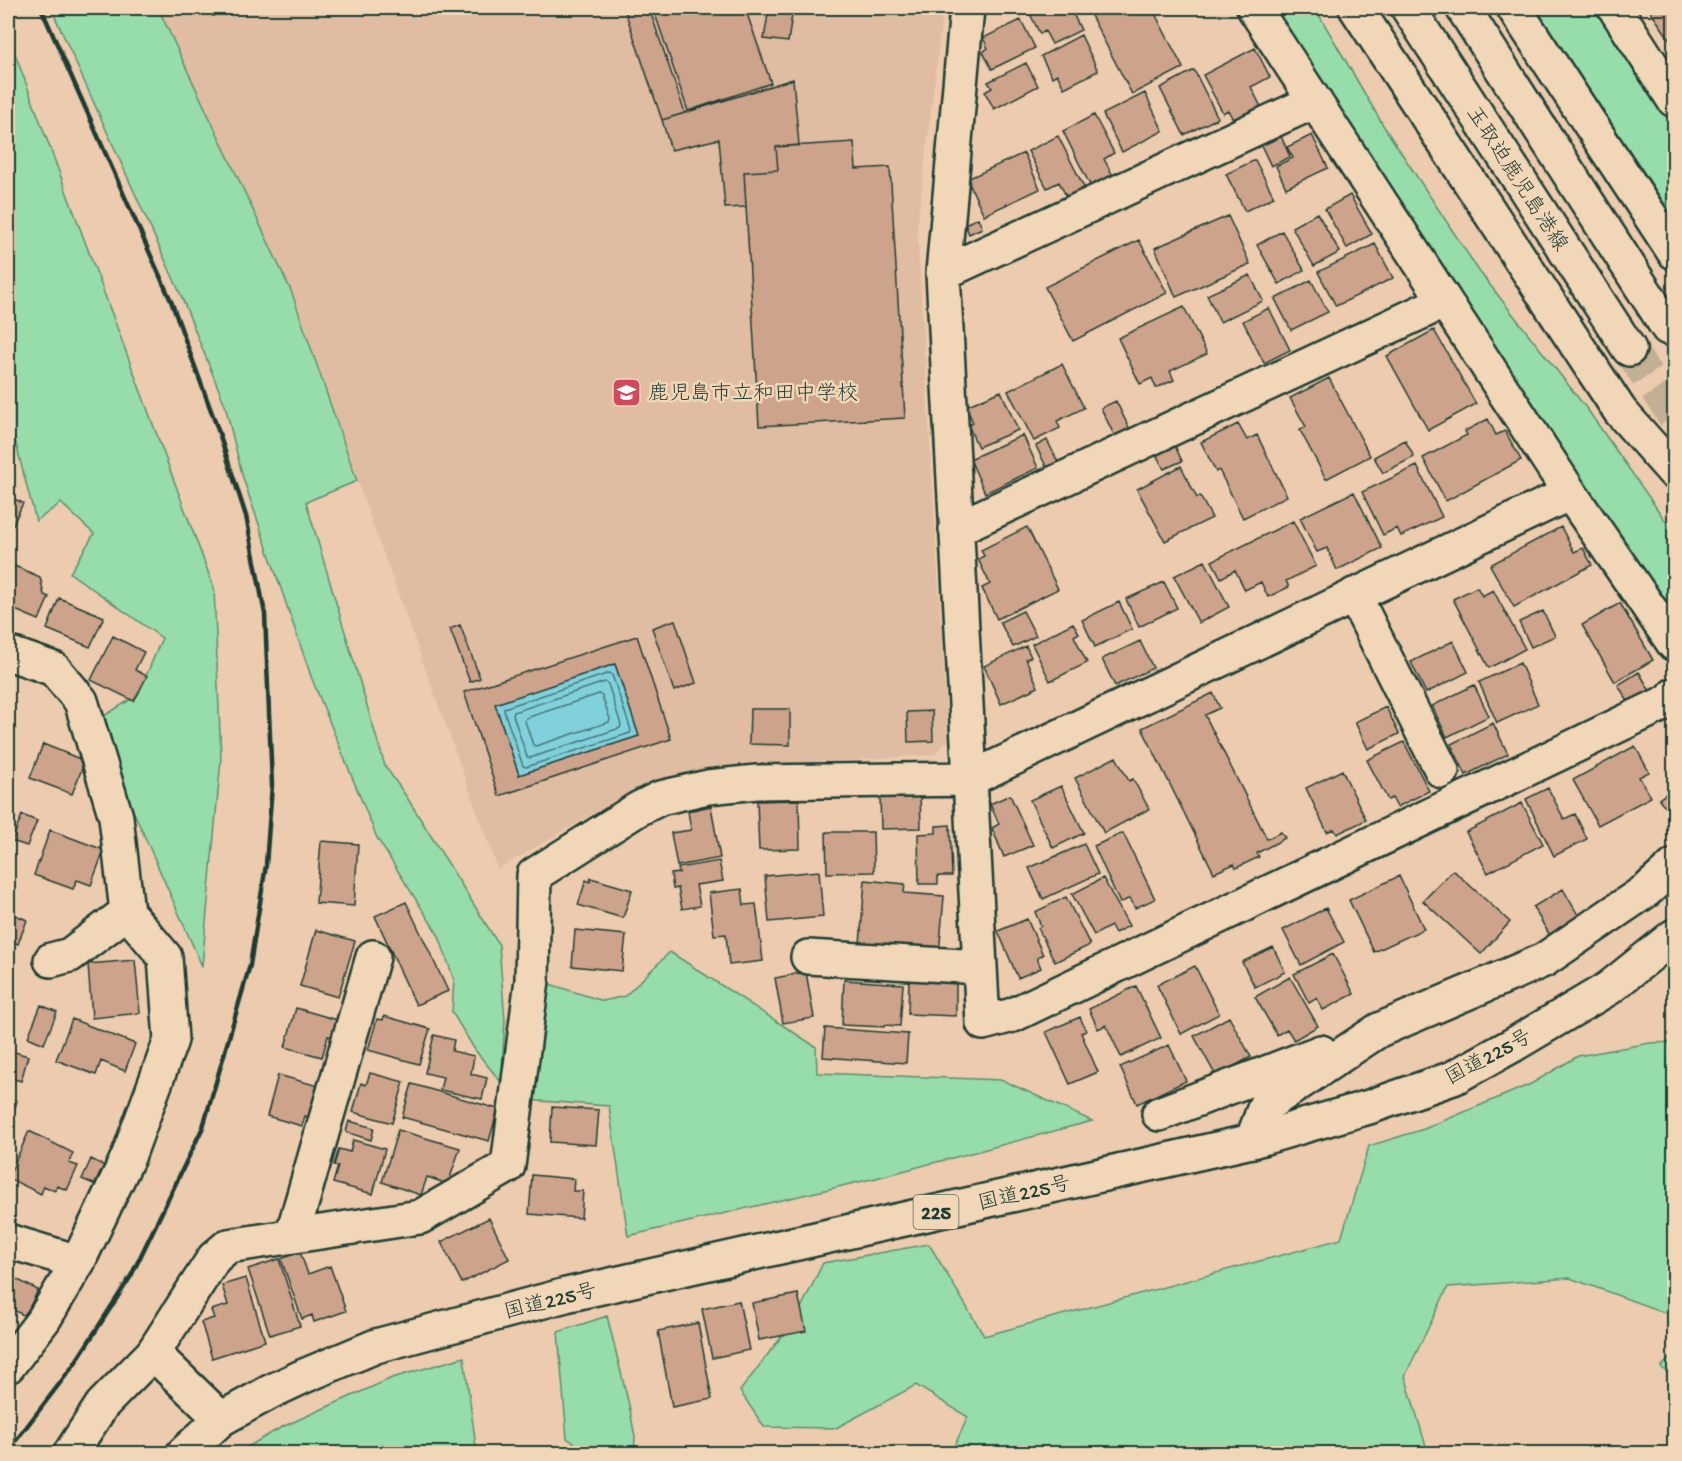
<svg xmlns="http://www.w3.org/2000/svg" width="1682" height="1461" font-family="'Gochi Hand','Klee One',sans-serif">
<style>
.built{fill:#dfbca2}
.green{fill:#97ddab;stroke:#5b8d70;stroke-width:1.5}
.water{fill:#81d1dd;stroke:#5a9699;stroke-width:1.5}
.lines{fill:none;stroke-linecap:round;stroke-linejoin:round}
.shore{stroke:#467878;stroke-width:1.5}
.building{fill:#cea38c;stroke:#1f3d34;stroke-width:1.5;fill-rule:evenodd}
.secondary-tunnel{stroke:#c3af96;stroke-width:33;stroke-dasharray:33 16;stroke-linecap:butt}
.minor-casing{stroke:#1f3d34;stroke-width:38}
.secondary-casing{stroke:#1f3d34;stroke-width:38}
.trunk-casing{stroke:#1f3d34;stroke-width:38}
.minor{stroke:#f1d7b8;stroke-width:33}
.secondary{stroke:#f1d7b8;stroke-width:33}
.trunk{stroke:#f1d7b8;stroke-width:33}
.rail{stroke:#1f3d34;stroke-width:4.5}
.labels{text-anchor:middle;stroke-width:5;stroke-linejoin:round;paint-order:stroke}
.shield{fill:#f1d7b8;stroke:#5e6b5c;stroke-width:1.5}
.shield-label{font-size:20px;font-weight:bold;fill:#1f3d34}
.street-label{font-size:21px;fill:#1f3d34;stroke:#f1d7b8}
.poi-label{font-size:21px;fill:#1f3d34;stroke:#f1d7b8;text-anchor:start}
</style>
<rect width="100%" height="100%" fill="#eccbae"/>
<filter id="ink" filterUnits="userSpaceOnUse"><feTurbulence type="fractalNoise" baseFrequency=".0167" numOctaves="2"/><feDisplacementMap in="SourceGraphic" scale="12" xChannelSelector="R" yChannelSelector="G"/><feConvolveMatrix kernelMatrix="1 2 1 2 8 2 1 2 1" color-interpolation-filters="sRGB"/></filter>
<g filter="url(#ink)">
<path class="built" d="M158,8H943L917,228L948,740L934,755L747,766L650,781L498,869L363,497L297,303Z"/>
<path class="green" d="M51,8H158L292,293L357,481L306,502L385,766L406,796L499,945L505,1021L501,1082L475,1050L452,1012L454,980L439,936L377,838L312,679L243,478L225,405L180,293Z
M1272,8H1315L1383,125L1479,271L1587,409L1674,533V616L1428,256Z
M1535,8H1595L1674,126V218Z
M8,35L214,588L221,759L202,966L94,722L138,695L162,638L70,573L94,534L61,503L36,521L13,433L8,430Z
M670,952L816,1047L817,1073L1002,1080L1092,1121L876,1178L628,1236L609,1106L527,1100L540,981L603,1001L625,996Z
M1674,1042V1316L1570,1278L1448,1287L1405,1376L1428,1453H951L968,1417L916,1385L836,1428L764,1427L740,1391L797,1316L823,1263L929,1244L984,1336L1341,1239L1369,1146L1424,1129L1531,1084L1578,1056L1650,1043Z
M607,1316L629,1405L635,1437L634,1453H583V1449L567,1438L558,1332Z
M1674,1354V1379L1661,1367Z
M464,1357L476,1447L449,1454L237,1453L282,1427L392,1378Z"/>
<path class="water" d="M615,664L639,736L519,775L495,704Z"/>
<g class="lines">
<path class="shore" d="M610,673L612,675L631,730L630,733L526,767L523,766L504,711V708Z
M605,682L608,684L621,725L620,728L530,758L527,757L513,715L514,712Z
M599,694L602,696L610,719L609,722L536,746L533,745L525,721L526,718Z"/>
</g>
<path class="building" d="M209,8H234L213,16Z
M624,8H649L685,113L662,120Z
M653,8H745L771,83L688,111Z
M769,8H793L788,42L764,39Z
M1044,8H1070L1081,30L1052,44L1045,31L1040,34L1030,14Z
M1087,8H1152L1183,68L1132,94Z
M1648,8H1674V39L1671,41Z
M1021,20L1035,48L992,69L983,52L988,48L983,38Z
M1081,35L1098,71L1064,88L1057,74L1052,77L1041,56Z
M1255,48L1270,77L1251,87L1262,109L1235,123L1228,110L1223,113L1203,75Z
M1026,63L1038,86L994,109L985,92L992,88L988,82Z
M1194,70L1218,118L1184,135L1160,88Z
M793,79L799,145L776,147L778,170L744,172L746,207L725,208L719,139L671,150L662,120Z
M1145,93L1163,131L1122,152L1103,114Z
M1094,115L1114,153L1104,159L1113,176L1091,187L1063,131Z
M1312,135L1328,168L1286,188L1276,166L1293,158L1287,147Z
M1058,136L1085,189L1067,198L1059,182L1047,188L1028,151Z
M1281,136L1290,157L1271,166L1261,145Z
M854,142L856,169L890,167L905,418L759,426L744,172L778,170L776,147Z
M1024,153L1040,189L984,215L967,179Z
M1255,160L1274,197L1245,211L1226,174Z
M1350,195L1372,234L1347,248L1325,209Z
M1317,213L1340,252L1314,266L1292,227Z
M1228,216L1250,264L1176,297L1155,248Z
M978,218L982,228L969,234L965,224Z
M1282,231L1304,270L1279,284L1257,245Z
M1139,240L1167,293L1073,341L1045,287Z
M1375,244L1393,278L1336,306L1318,272Z
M1250,275L1263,301L1220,322L1207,295Z
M1311,280L1328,312L1291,330L1275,299Z
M1184,307L1207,354L1170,371L1174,380L1156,388L1152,378L1140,384L1118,338Z
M1269,308L1290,350L1264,363L1243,321Z
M1434,330L1476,404L1428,430L1387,356Z
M1062,364L1084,408L1057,421L1060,428L1034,441L1008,391Z
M1329,378L1370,456L1326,479L1300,430L1306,427L1290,398Z
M1001,391L1018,430L978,447L968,425L973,423L966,406Z
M1116,401L1131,432L1116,439L1101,408Z
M1488,419L1496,435L1505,431L1521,460L1446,501L1423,458L1467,435L1465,431Z
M1238,424L1247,440L1257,435L1287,496L1243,518L1219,470L1216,472L1201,442Z
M1023,435L1038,468L985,493L970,459Z
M1047,440L1059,464L1048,470L1036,446Z
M1405,440L1414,457L1383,473L1374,457Z
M1175,446L1182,461L1164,469L1156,454Z
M1181,466L1197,498L1200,496L1212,518L1165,541L1137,489Z
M1417,466L1442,517L1401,536L1397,528L1383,535L1362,492Z
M1354,492L1382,548L1337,570L1327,548L1317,552L1300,518Z
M8,496L23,503L8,535Z
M1293,521L1316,566L1286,581L1289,587L1268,597L1261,582L1245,590L1235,570L1221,578L1212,561Z
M1027,527L1058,589L997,619L982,588L990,584L978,559L984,556L981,550Z
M1561,527L1574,552L1583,548L1592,565L1514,607L1490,565Z
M1205,561L1229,607L1199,623L1174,576Z
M10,564L40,577L44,595L49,597L39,620L8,607V570Z
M1164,582L1177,608L1139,627L1126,599Z
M1477,587L1482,596L1493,590L1525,649L1489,668L1453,599Z
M59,598L104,617L90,647L47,629Z
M1119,602L1132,629L1095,647L1082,620Z
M1620,603L1653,660L1615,682L1582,625Z
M1023,611L1036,636L1013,647L1000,622Z
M1543,611L1555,636L1531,647L1519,622Z
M675,620L696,683L674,691L652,628Z
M1073,623L1079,633L1074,636L1087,663L1050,681L1032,644Z
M460,625L480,678L470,682L450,629Z
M113,636L144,652L135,670L147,676L134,701L91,680Z
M637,636L671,739L499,796L464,692ZM615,664L639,736L519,775L495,704Z
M1140,641L1153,668L1115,686L1102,659Z
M1453,641L1468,672L1426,693L1411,662Z
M1026,646L1031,657L1026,659L1038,687L1001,704L984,666Z
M1520,663L1538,704L1497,723L1479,682Z
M1639,672L1650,691L1629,703L1618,685Z
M1474,685L1489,716L1447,737L1432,706Z
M1213,693L1220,708L1205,715L1267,839L1281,832L1285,838L1257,853L1259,857L1236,868L1234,864L1214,873L1142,728Z
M1386,707L1399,734L1368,749L1355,722Z
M750,709H790V745L749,744Z
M932,711L933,741L908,742L907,712Z
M1493,723L1508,754L1466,775L1451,744Z
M1404,742L1429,791L1397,807L1392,798L1388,800L1367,760Z
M43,744L85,761L72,794L30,778Z
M1635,746L1649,772L1639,777L1651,797L1598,825L1573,780Z
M1116,757L1129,781L1133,779L1149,809L1104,833L1075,778Z
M1342,770L1366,820L1337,834L1334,829L1327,832L1306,788Z
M1061,786L1084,833L1053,848L1030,800Z
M1548,788L1564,819L1575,814L1587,839L1554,856L1526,799Z
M1674,788V812L1671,814L1659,799Z
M1010,795L1033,845L1004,857L992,828L999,824L990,804Z
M920,796L921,828L881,829L880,797Z
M799,800L800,849L759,850L757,801Z
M1522,803L1543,844L1488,873L1466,832Z
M711,806L720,858L677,866L671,833L691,830L688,811Z
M22,815L37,821L27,846L12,841Z
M950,825L952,876H938V884H919L918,834L936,833V826Z
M50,830L104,850L91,885L77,880L73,889L34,875Z
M826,832H873L874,872L827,873Z
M1123,833L1155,899L1135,908L1130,898L1120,903L1094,846Z
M321,841L358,844L354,906L316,903Z
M1084,844L1098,874L1043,899L1029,868Z
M719,861L723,881L696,885L700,906L682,909L678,888L673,889L671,874L679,873L678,868Z
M1453,870L1510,922L1481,954L1423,901Z
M819,871L823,917L769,922L765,876Z
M1399,876L1424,929L1374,952L1349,900Z
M591,878L632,890L623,918L578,905L586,880L590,882Z
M1103,878L1129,926L1115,933L1111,926L1094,935L1072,894Z
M865,880L905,884L904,893L944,896L939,955L860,944Z
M742,889L744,905L756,904L763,961L729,965L726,934L714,935L709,893Z
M1563,889L1582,922L1552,939L1533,907Z
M1066,897L1090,945L1055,962L1038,928L1041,926L1035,912Z
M406,902L448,991L416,1005L375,916Z
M1326,908L1344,942L1301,965L1283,930Z
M8,912L27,920L18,944L8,940Z
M1027,919L1043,955L1037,958L1041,968L1018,978L998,931Z
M316,930L355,941L338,997L300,986Z
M575,930L626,935L622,971L572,966Z
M1273,947L1285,972L1255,987L1242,962Z
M1333,954L1354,994L1323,1010L1317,998L1309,1003L1294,974Z
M135,960L140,1013L92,1018L88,964Z
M1195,966L1219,1014L1181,1034L1157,985Z
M806,972L814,1018L783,1023L775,978Z
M1290,977L1318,1026L1294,1040L1287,1029L1277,1035L1255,997Z
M844,980L903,984L900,1026L884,1025V1027L842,1025Z
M909,980L956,982V1016L908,1014Z
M1136,986L1161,1038L1121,1057L1106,1025L1098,1029L1089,1009Z
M41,1005L57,1012L44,1044L28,1037Z
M296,1008L341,1021L336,1038L328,1036L322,1057L285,1047Z
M384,1016L430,1029L419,1064L368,1050L377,1019L383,1020Z
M1080,1017L1086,1031L1081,1033L1098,1072L1070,1084L1046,1032Z
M1229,1017L1251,1057L1216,1076L1194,1036Z
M72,1019L135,1044L125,1071L101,1061L96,1075L56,1060Z
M825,1028L908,1034L906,1063L823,1057Z
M434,1035L454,1040L452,1051L474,1056L471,1074L487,1078L482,1099L440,1090L443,1077L425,1073Z
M1169,1045L1186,1081L1137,1104L1120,1067Z
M8,1050L28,1056L21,1081L8,1077Z
M370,1073L404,1082L392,1123L353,1112L361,1083L366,1085Z
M278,1075L322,1087L313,1119L305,1116L302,1126L267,1116Z
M412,1084L498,1109L489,1141L402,1117Z
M8,1098L17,1101L8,1130Z
M552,1107L599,1110L596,1145L550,1142Z
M349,1121L374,1128L371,1140L346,1132Z
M398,1130L460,1148L448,1184L427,1177L421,1195L382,1182Z
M29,1131L73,1153L69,1163L78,1166L67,1190L57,1186L55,1191L44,1186L41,1194L8,1178Z
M353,1140L385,1149L373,1194L333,1183L338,1166L334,1165L339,1149L350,1152Z
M91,1159L105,1166L96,1185L82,1179Z
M532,1175L574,1179L573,1191H583L581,1218L529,1214Z
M489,1218L509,1259L462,1283L441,1242Z
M300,1252L308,1274L330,1266L346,1311L314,1322L312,1315L302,1319L281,1259Z
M279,1259L300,1326L270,1335L248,1269Z
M8,1275L38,1290L25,1316L8,1307Z
M246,1278L265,1341L212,1358L201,1322L214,1318L211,1310L228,1305L222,1285Z
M798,1294L806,1331L759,1340L752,1303Z
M739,1301L749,1350L712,1358L702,1309Z
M698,1323L712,1399L672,1407L658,1331Z"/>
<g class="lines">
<path class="secondary-tunnel" d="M1629,349L1674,416"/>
<defs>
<path id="minor" d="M967,8L943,273L983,1023L1013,1015L1671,700L1674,695
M1254,8L1570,493L1674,644
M1615,8L1674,100
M943,273L1315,101
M956,529L1445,301
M1354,595L1442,771
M8,653L54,669L81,701L116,817L127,912L165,957L171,1040L128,1157L78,1262L44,1319L8,1366
M808,957L980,967
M51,960L70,955L127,912
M1159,1114L1321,1052
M1252,1141L1265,1106L1379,1030L1544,960L1647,890L1674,866
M292,1236L373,957
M8,1241L78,1262
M153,1353L221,1419
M70,1454L102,1405L153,1353L214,1258L228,1246L420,1217L508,1166L532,980L534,875L638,809L660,798L708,787L757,782L970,779L1570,493"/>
<path id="secondary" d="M1356,8L1620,411L1674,472
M1408,8L1629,349
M1463,8L1668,328
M1514,8L1674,252"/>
<path id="trunk" d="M183,1454L221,1419L270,1392L304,1376L376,1346L566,1295L1252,1141L1369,1107L1453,1078L1513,1045L1609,988L1674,936"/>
</defs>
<use href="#minor" class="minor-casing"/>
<use href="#secondary" class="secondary-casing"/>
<use href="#trunk" class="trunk-casing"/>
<use href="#minor" class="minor"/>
<use href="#secondary" class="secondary"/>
<use href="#trunk" class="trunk"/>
<path class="rail" d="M8,1451L73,1366L131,1276L203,1127L250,965L266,865L272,785L265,614L246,516L217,427L171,301L41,8"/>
</g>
</g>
<defs>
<symbol id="school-square" viewBox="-11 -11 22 22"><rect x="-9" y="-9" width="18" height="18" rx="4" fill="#d1495b" stroke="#f1d7b8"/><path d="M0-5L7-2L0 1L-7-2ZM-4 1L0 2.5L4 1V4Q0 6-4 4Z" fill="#fff"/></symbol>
</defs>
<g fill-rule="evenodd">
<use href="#school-square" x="610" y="376" width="33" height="33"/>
</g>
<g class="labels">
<rect class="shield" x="913.5" y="1195" width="45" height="34" rx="4.5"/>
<g class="shield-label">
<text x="936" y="1219">225</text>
</g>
<g class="street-label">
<text transform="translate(1518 178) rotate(57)" y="7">玉取迫鹿児島港線</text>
<text transform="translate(1488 1056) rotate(-28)" y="7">国道225号</text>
<text transform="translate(1024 1192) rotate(-13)" y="7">国道225号</text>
<text transform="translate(550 1300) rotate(-14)" y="7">国道225号</text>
</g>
<g class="poi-label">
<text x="648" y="399">鹿児島市立和田中学校</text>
</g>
</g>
<rect width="1682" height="1461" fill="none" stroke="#f1d7b8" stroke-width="30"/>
<rect x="15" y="15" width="1652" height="1431" fill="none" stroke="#1f3d34" stroke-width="2" filter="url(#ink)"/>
</svg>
